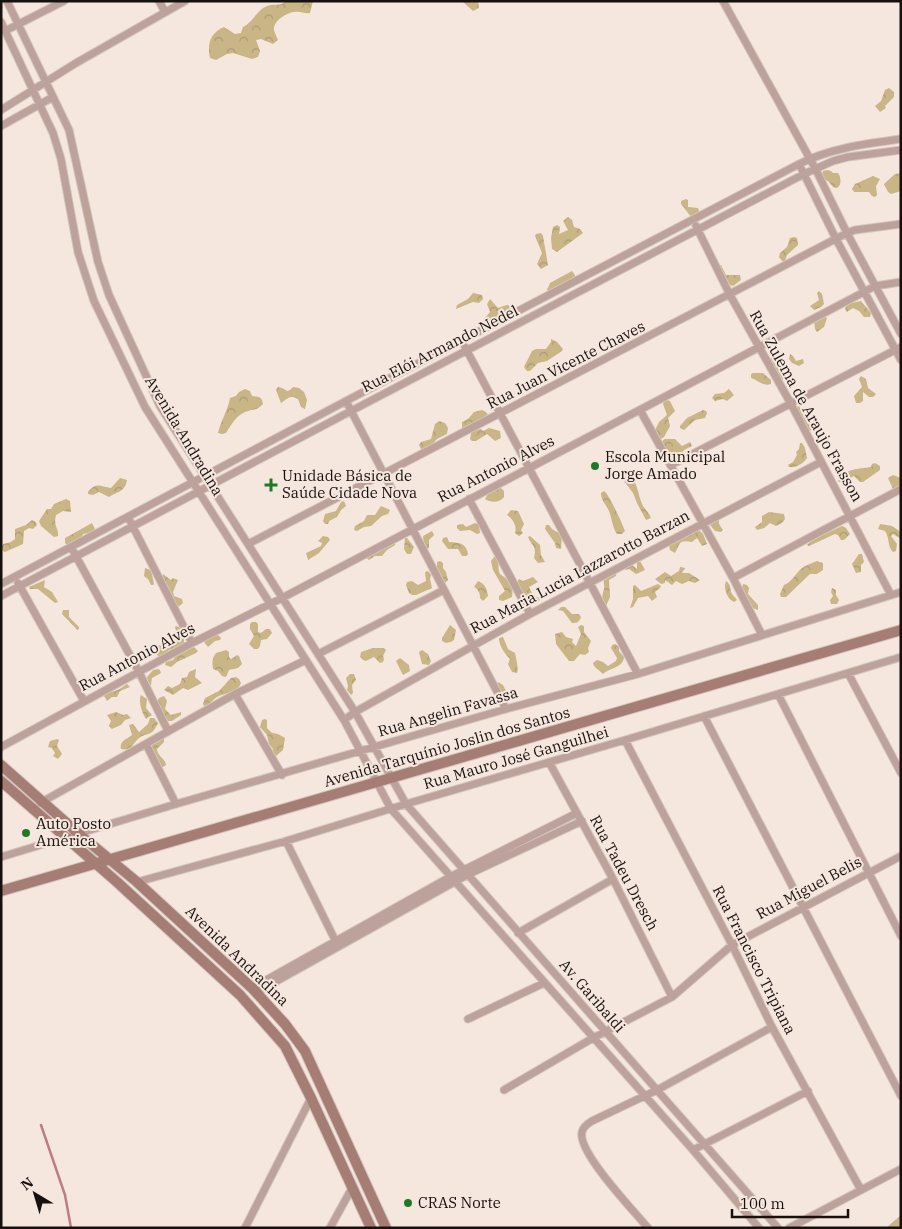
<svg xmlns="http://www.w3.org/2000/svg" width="902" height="1229" font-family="'IBM Plex Serif',serif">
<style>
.forest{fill:url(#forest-crowns)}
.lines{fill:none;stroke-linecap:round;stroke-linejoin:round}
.stream{stroke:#bc7e84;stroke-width:2.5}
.street-casing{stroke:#d2c5bd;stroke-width:9}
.secondary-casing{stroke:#d2c5bd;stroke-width:12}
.street{stroke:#bda19b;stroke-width:7}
.secondary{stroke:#a67d74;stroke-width:10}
.poi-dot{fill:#217926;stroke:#f6e7de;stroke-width:2}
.labels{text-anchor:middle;stroke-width:4;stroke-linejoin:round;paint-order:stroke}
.street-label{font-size:15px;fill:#16110e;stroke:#f6e7de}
.poi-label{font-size:15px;fill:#16110e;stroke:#f6e7de;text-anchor:start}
</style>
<defs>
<pattern id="forest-crowns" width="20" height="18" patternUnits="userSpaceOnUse" patternTransform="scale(1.25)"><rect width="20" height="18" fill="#c9b585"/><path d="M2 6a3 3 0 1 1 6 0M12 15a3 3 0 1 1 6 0" fill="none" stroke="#ac9b72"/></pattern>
</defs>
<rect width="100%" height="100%" fill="#f6e7de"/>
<path class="forest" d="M286,1H313L310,13C304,14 301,11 295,12C288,12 274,20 274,29C274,32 277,37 278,40L273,44L261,39L256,40L260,51L258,57L252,59L233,53L227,54L216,60L210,58C207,44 210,33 224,27L235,34L241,33L243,27C253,22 257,10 267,6C274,3 280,7 286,1Z
M462,1H478L479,8L473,11Z
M889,88L894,92V97L885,106L886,108L880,112L875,106L881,101L885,90Z
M827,170L831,171L833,173H838C841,177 842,185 837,188L833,187L828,181L823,179L822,175L823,171Z
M901,173V191L891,194L888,192L884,184L895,174Z
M873,176L880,179L876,186L877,195L875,197L872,196L869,192H854L852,189L855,184Z
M686,199L688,200V207L698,208L699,211L698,214L692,218C691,217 682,205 681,204V201Z
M568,217L572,220L574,227L580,229L583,233L557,252L552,249L551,238L553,227L557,225L560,227L559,234L568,230L563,221Z
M541,233L543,236L548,265L541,269L537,264L542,253L535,236L536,234Z
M794,237L797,238L798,245L787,255L785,261H782L779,257L780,253L787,247L790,238Z
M718,265H721L726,275H740L741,280L733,286L728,284Z
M572,271L575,275L574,279L549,293L547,290L550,283Z
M819,291L822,294L824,304L821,307L814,310L810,306L819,300L817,293Z
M473,293L482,295L483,299L479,303L473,302L456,309L457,305L468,299Z
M490,299L498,308L507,305L511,306L513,311C506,314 498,316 492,320C489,322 488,325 485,326L481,323L490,312L487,304Z
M861,301L871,313L870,317H864L859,311L853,308L847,312L845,309L847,304Z
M824,316L827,318L824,327L817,332L815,329L814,320Z
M551,339L557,342L563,349L562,351L547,361L538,363L530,371H527L524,367L532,351L536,349H546L551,342Z
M790,354L793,356L796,361L803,359L804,363L799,366L792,363L789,359Z
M771,358L774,359C776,367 785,368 786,377L782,380L777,377L776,370L770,360Z
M753,373H763L771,380V384C763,387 758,380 751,378V374Z
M861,376L866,379L868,388L876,394L873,397H869L863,392V401L860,403H856L854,396L862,387L859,379Z
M278,387L282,388L287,391L290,390L293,387L299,388L304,392L307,400L305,409L301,407L298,399C290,394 287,399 281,403L276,390Z
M245,389L250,391L252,396C258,397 262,396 263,404C257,411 252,409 245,412C236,416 231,425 226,433L222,434L218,433C221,420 228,410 230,398L236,396L239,392Z
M729,389L734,395L727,401L723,399L715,401L712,398L715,394L724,393Z
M667,400L670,401L675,411L668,418L670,426L664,437L661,439L654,432L659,422L667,415L663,404L664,401Z
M799,406L804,417C810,418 813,422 813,428L810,431H807L795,408Z
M482,410L487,413L488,416L462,429V422L468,419L474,412Z
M703,410L706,411L707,413L705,418L695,420L684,430L680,428V426L687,418Z
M439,421L445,423L448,428L447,434C443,436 438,438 436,440C431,446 429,449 421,449L419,445L421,442L431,439L435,424Z
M489,428L500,431L501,438L495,441L487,434L476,441H472L470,439L471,433L474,430L481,429L483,431Z
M665,439H675L682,446L690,442L692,446L684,450L679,457H673C672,456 662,443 661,442Z
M800,443H802L805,448L807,458C803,464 796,468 789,467L788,465L793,462L797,455L796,452L799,449Z
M875,463L880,466V470L863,482H860L854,476L841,483L838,481C845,468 859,469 871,467L872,464Z
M893,475L901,478V486L893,489L888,478Z
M626,476H631C638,485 638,494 642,504C644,509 649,512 651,518L646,520L637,503L633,493L624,481V478Z
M120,478L127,480C125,492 118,491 109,497L99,492L93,495L88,494V492C96,482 100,486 111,488Z
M500,487L504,491V497C499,503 491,503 485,499L488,494Z
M604,491C609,494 622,523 625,531L622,534H617C612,527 612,517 608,509C605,503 601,500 601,493Z
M66,499L70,501L71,512L63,511L56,515C53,526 59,529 58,536L54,537L41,526L39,521L47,509H51L54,504Z
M344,501L346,506L341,510L337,517L329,521L328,524H325L323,521L325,514L336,511L341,502Z
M381,506L390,510L388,514L382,516L371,526L364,527L357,531L354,530L355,526L364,521L367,515H375Z
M511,510L518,511L524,524L521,530L523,533L519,536L515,533C517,526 513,519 507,515Z
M769,512L784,514L785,519L782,523L776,526L770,523L764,528L757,530L755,527L762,522V516Z
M719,519V524L723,530L721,532L715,531L710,525L711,523Z
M32,520L36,522L37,525L33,529L29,528L24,531L23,544L5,552L1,550L3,544L11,542L15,539V529L26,525Z
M92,523L95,529L93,532L83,534L81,539L69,546L65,543V538Z
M475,523L479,525L480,533L477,534L470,530L460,531L457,528V525L463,524L466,527Z
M880,524L892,526L901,532V539L893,534L891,536L897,544L896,551L893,552C887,546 890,538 885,531L878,529Z
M546,525H549L552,529L562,535L561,549L556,548L555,543L545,529Z
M842,526L846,528L850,534L844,540H841L838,535L835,534L809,546L807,545L812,540Z
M698,529L703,534L707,544L702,546L697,538L692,542C678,539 680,544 675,553L670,550L669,545Z
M432,531L434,535L429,540V548L427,549L424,546L423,536Z
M323,536L328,537L330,540L319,553L308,560L306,553L321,546L322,543L318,541Z
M530,536L540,545L541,555L545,562L538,563L534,558C537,545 532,547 528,537Z
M447,537L449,542C460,543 466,543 468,554L466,556H462L458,549H448L442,541L443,538Z
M405,538H407L414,547L411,554H407L404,549Z
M395,540V545L387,550L382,556H375L369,560L365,557L369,552H376L378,550Z
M859,554H862L864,562L861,565V572L856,573L852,564Z
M494,557H497C500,562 497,568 500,574C509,580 514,586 512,597L503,601L499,600V596L505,591L493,570L491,561Z
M639,559L645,570L636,574L629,569L625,570V567L631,564L637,569V560Z
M440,561L443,563V568L446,572L448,580L444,584L437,572V562Z
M817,561L823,563V570L817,574H810L786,597H781L780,594L784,585C792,582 795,574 802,568C806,565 812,563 817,561Z
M680,567L685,568L682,573H689L700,580L695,583L689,581L682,584L676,581L672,585L665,580V583L661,584L655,579L665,572L671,576L679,571Z
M145,568L151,570L154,584L153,585H151L148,579L144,576Z
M428,571L431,575L430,579L432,588L416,595H412L409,593L406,585L407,582L412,581L418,585L426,581L425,572Z
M617,571L616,576L609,580L610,597L606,606L603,604C602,596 602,596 604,589C605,586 603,582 604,578Z
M163,574L171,580L173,578L178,580L173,592L174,596L182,599L183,603L178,607L162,578Z
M533,577L538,582L529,587L534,597L542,598C526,613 531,593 518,589L516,584L519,579L523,581Z
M45,580L44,587L52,592L58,602L55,603L38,589H30L29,587Z
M478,581C485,584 487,588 488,596L483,601L480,598C480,593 478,589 474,587Z
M726,581C731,585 730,587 731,592C732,595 735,597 737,600L734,602C727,599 723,588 726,581Z
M658,584L661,586L660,588L655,592L657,597L652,601L648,596L638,598L633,607L630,608L633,599V586L635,585L641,591Z
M743,584L747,585L749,588L748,594L758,605V610L750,607L741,591Z
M832,588L836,590V595L839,600L837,604H831L830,600L833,596L831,592Z
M561,607H565L572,614H579L581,617C579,622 578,623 572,623L563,611L558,610Z
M63,610H69V617L79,627V629L77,630C72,623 67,620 62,614Z
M252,622H256L258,624V632L261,633L266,629H270L272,633L267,639L261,640L260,646L258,649H254L249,644L254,636L250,629V624Z
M450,625L456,630L454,640L451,642L446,643L442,641V638Z
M581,625L584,626V632L591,641L588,648L589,652L585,655L580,654L574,661H569L556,644L555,634L562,632L566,637L573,639L572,642L576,646L581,634L578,627Z
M176,626L181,628L184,635V643L175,649L169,650L161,657L155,654V645L163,646L175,640L177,635L175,627Z
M217,634L221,638L220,640L215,641L208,647L204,642L209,636L212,637Z
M503,637L508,649L515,653C516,658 519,670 517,673L512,672L508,664L510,659C505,654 499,646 499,638Z
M615,644L619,647V651L624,657C623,668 611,667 603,674L594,666L593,663L597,660L603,662L608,666L616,661L617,658L611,648L612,645Z
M194,647L198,651L196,653L177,662L171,667L165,665L166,662L173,660L179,652Z
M373,648H384L386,650L383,656L384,659L383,662L380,663L374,657L366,661L363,660L360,657L361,652Z
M226,650L229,652V657L231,659L237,655L239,656L242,664L238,668L229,670L226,677L222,676L218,671L213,669C212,662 212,658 216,653Z
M422,650L428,654L431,661L429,665L422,664L419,652Z
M400,658L409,665L410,671L403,675L396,661Z
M158,669L160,670L161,673L152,678L151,685L148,686L147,677L153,670Z
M196,669L195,677L202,683L188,690L183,688L173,695L164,690L168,686L172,688L180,684L182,678L187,677L189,672Z
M350,674H354L356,680L352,685L353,693L351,695L347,690L348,686L346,678Z
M236,677L239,679L241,683C236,698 218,688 208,707H205L203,704L205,698L219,691L231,678Z
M498,682L503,685L507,693L513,696L509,700L506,696H503L496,684Z
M127,684L130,687L120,691L117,697H112L107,701L104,696L105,693C110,692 117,691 121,688C123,687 125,685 127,684Z
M141,695L147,699L146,708L152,715L146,719C142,713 138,701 141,695Z
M164,696L167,701L165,709L171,715L181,712V715L172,721H167L157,702L159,698Z
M116,712L123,715L127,714L131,718L125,720L121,725L112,729L109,726L111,721L107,715Z
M150,718H154L158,723C151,739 146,731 138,739C132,745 131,751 121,749C119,741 127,739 132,735L129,725L133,724L139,732L148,724Z
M265,719L267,720V728L272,733L278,734L285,738L283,750L276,756L273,753V749L269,744L267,735L260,727L262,720Z
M161,737L164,739V742L157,749C157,756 165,758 166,765L163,767H160L151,748L152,744Z
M57,739L59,740L57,746L62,754L58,759L53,756L55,753L52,748L48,747L50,741Z
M901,1215V1228H886Z"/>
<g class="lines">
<path class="stream" d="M41,1125L65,1195L71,1228"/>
<defs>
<path id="street" d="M7,1L69,130L98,262L109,295L160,406L355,712L406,804L778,1228
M159,1L165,12
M723,1L815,168L847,233L901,334
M1,22L53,133L61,159L78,252L94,301L145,407L344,720L391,809L693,1150L759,1228
M5,31L64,1
M1,110L76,63L185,1
M1,126L53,97
M799,164L836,239L901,360
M696,226L730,295L791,404L891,595
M465,347L638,674
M346,401L506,709
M640,410L733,578L762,635
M671,465L901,347
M469,499L530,614
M128,517L192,643
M248,544L847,233L855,230L901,224
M71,547L139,672L168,731
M733,578L901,489
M18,583L84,701
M1,584L346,401L799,164C831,148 865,144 901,139
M1,596L351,411L804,174L833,161L848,157L901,150
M318,654L444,590
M848,673L901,773
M235,694L282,775
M778,694L901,936
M704,716L901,1096
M344,720L355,712L530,614L821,462
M625,740L732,945L772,1027L861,1190
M146,744L176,804
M1,747L192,643L282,598L864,292L875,286L901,282
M549,762L613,879L672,997
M40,803L235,694L306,660
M286,841L337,944
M1,857L176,804L506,709L638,674L901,592
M137,882L286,841L406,804L625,740L901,657
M518,933L613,879
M252,988L450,877L577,813
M257,992L467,875L582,821
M468,1019L544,983
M504,1090L593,1038L672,997L732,945L901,856
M693,1150L808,1091
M245,1228L311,1098
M330,1228L352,1188
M648,1228C635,1212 577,1152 582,1132C583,1127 587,1124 592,1121L657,1090L772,1027
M789,1228L901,1169"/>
<path id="secondary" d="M1,765L79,834L137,882L252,988L285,1024L305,1051L386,1228
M1,781L117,882L240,995L285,1046L311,1098L371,1228
M1,891L901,630"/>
</defs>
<use href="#street" class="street-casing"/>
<use href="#secondary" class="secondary-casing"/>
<use href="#street" class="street"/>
<use href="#secondary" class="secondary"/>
</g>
<g class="poi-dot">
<circle cx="595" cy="466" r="5"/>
<path d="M268.5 477.5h5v5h5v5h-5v5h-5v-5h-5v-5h5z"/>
<circle cx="26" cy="833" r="5"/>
<circle cx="408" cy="1203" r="5"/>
</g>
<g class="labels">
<g class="street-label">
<text transform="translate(440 349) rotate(-27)" y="5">Rua Elói Armando Nedel</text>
<text transform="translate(566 365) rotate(-27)" y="5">Rua Juan Vicente Chaves</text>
<text transform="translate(806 406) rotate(61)" y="5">Rua Zulema de Araujo Frasson</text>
<text transform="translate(184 436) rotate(59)" y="5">Avenida Andradina</text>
<text transform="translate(496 469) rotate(-27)" y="5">Rua Antonio Alves</text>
<text transform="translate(580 572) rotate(-28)" y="5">Rua Maria Lucia Lazzarotto Barzan</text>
<text transform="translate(137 657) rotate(-28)" y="5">Rua Antonio Alves</text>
<text transform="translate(448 712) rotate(-16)" y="5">Rua Angelin Favassa</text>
<text transform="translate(447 747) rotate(-16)" y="5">Avenida Tarquínio Joslin dos Santos</text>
<text transform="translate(516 758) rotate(-16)" y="5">Rua Mauro José Ganguilhei</text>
<text transform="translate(624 873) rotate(62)" y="5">Rua Tadeu Dresch</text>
<text transform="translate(809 888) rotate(-28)" y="5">Rua Miguel Belis</text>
<text transform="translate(237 956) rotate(44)" y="5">Avenida Andradina</text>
<text transform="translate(754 960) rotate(63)" y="5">Rua Francisco Tripiana</text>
<text transform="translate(592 996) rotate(49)" y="5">Av. Garibaldi</text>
</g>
<g class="poi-label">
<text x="605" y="462">Escola Municipal<tspan x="605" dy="17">Jorge Amado</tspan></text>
<text x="282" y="481">Unidade Básica de<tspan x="282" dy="17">Saúde Cidade Nova</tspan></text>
<text x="36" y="829">Auto Posto<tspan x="36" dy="17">América</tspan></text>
<text x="418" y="1208">CRAS Norte</text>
</g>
</g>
<rect width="902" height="1229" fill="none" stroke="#16110e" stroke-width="5"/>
<g transform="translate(35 1194) rotate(322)" stroke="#f6e7de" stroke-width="4" paint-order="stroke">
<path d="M0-4L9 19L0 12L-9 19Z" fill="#16110e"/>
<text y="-8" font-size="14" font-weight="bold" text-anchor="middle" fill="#16110e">N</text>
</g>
<path d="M732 1209v8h116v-8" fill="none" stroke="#16110e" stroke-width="2.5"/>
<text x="740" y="1209" font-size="15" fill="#16110e" stroke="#f6e7de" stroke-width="4" paint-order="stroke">100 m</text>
</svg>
